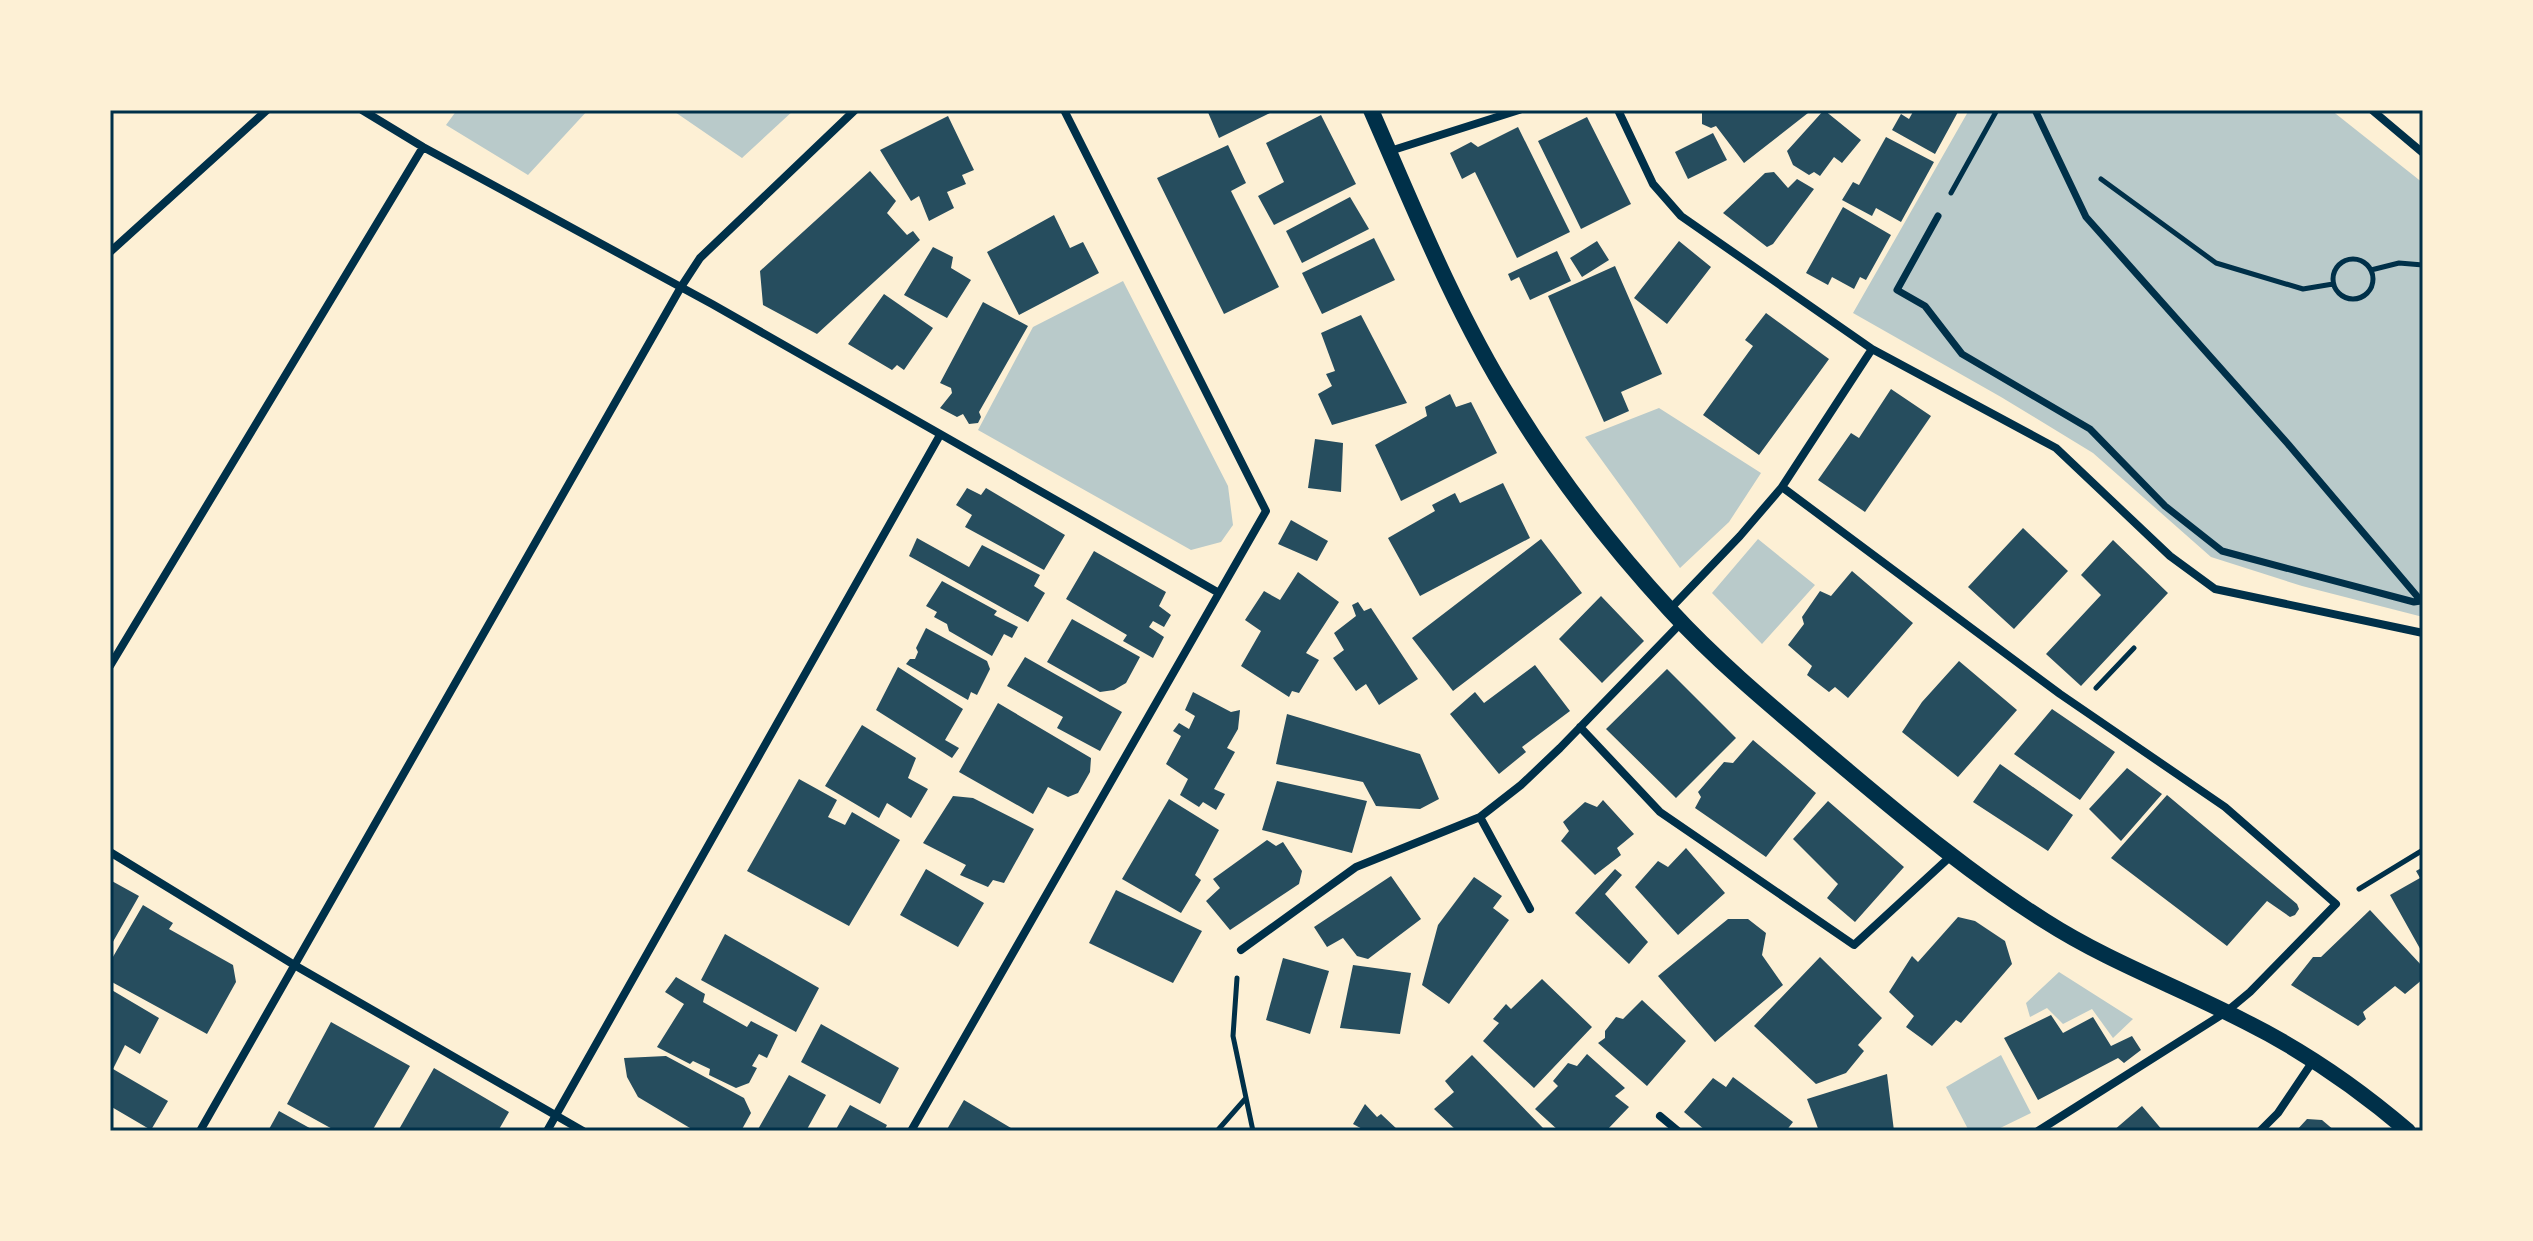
<svg xmlns="http://www.w3.org/2000/svg" width="2533" height="1241" font-family="'Noto Serif',serif">
<style>
.green{fill:#b9caca}
.building{fill:#264d5e}
.lines{fill:none;stroke-linecap:round;stroke-linejoin:round}
.path{stroke:#003049;stroke-width:5}
.pedestrian{stroke:#003049;stroke-width:7}
.minor{stroke:#003049;stroke-width:8}
.secondary{stroke:#003049;stroke-width:16}
.neatline{fill:none;stroke:#003049;stroke-width:3}
</style>
<rect width="100%" height="100%" fill="#fdf0d5"/>
<path class="green" d="M457,110H588L528,175L446,125Z
M672,110H794L742,158Z
M1969,110H2331L2423,183V617L2302,586L2211,557L2093,453L2001,397L1853,313Z
M1123,281L1228,486L1233,525L1221,542L1191,550L978,430L1033,327Z
M1659,408L1761,473L1729,522L1680,568L1585,437Z
M1758,539L1815,585L1762,644L1712,593Z
M2059,972L2133,1019L2113,1038L2092,1009L2063,1024L2047,1008L2030,1017L2026,1003Z
M2001,1055L2031,1113L1994,1131H1969L1946,1087Z"/>
<path class="building" d="M1207,110H1276L1219,138Z
M1702,110H1806L1808,113L1744,163L1716,126L1711,128L1702,124Z
M1824,110L1861,140L1842,163L1834,157L1820,176L1814,172L1809,175L1793,165L1787,151Z
M1914,110H1959L1935,154L1892,130L1901,114L1909,119Z
M1321,115L1356,184L1274,225L1258,196L1284,182L1266,143Z
M948,116L974,170L962,175L966,184L947,192L954,208L929,221L919,196L911,201L880,150Z
M1587,117L1631,204L1581,229L1538,141Z
M1518,127L1570,232L1517,258L1475,172L1462,179L1450,153L1471,142L1478,147Z
M1713,133L1727,160L1688,179L1675,152Z
M1886,137L1934,162L1901,222L1876,208L1872,216L1842,200L1853,182L1859,185Z
M1228,145L1246,183L1231,191L1279,287L1224,314L1157,178Z
M870,171L896,201L887,213L907,235L913,231L920,240L817,334L763,305L760,271Z
M1774,172L1788,188L1797,179L1814,189L1773,244L1767,247L1723,213L1765,173Z
M1350,197L1369,229L1302,263L1286,231Z
M1843,207L1891,235L1866,280L1860,277L1854,289L1832,277L1828,285L1806,273Z
M1054,215L1070,248L1083,242L1099,273L1019,315L987,252Z
M1374,238L1395,280L1322,314L1302,273Z
M1597,241L1609,260L1582,277L1570,258Z
M1679,241L1711,267L1667,324L1634,298Z
M933,247L953,257L951,268L971,280L947,318L904,295Z
M1557,251L1571,281L1530,300L1519,277L1511,281L1508,274Z
M1615,266L1662,374L1621,392L1629,411L1604,422L1548,296Z
M884,294L933,328L904,370L897,365L892,370L848,344Z
M983,302L1028,326L979,412L981,417L978,423L969,424L963,414L957,417L940,408L952,393L951,388L940,383Z
M1766,313L1829,359L1759,455L1703,415L1753,346L1745,340Z
M1361,315L1407,403L1332,425L1318,394L1332,386L1326,374L1335,371L1321,333Z
M1891,389L1931,416L1865,512L1818,480L1851,433L1859,438Z
M1450,394L1456,407L1471,402L1497,453L1401,501L1375,445L1427,416L1425,407Z
M1315,439L1343,443L1341,492L1308,488Z
M1503,483L1530,538L1420,596L1388,538L1435,511L1432,505L1455,493L1460,503Z
M967,488L981,495L986,488L1065,535L1044,570L965,527L972,515L956,505Z
M1291,520L1328,541L1317,561L1278,544Z
M2023,528L2068,571L2014,629L1968,587Z
M917,538L969,567L982,545L1040,575L1034,586L1045,593L1028,622L909,556Z
M1541,539L1582,593L1453,691L1412,638Z
M2113,540L2168,593L2081,686L2046,654L2101,595L2081,575Z
M1094,551L1166,592L1159,606L1171,615L1164,627L1153,621L1149,627L1164,637L1153,658L1123,641L1127,635L1066,599Z
M1852,571L1913,623L1848,698L1835,687L1829,692L1807,675L1812,666L1788,645L1804,624L1802,617L1820,591L1831,596Z
M1298,572L1339,602L1306,653L1319,660L1299,693L1292,691L1289,697L1241,666L1261,631L1245,620L1264,591L1280,600Z
M942,581L997,611L994,615L1018,627L1012,638L1004,634L992,656L949,631L947,624L934,617L937,612L926,606Z
M1601,596L1644,641L1602,683L1559,639Z
M1358,602L1364,611L1371,608L1418,679L1379,705L1366,684L1356,691L1333,658L1344,650L1334,633L1356,616L1352,605Z
M1072,619L1140,657L1126,683L1114,690L1100,692L1047,662Z
M926,628L987,661L990,669L977,695L971,692L968,700L906,664L910,659H915L918,652L916,648Z
M1025,657L1122,712L1100,751L1057,728L1063,717L1007,686Z
M1959,661L2017,710L1958,777L1902,732L1922,702Z
M1535,665L1570,711L1522,747L1526,752L1499,774L1450,714L1475,692L1484,703Z
M898,667L963,709L945,740L959,748L952,758L876,710Z
M1667,669L1736,738L1676,798L1606,729Z
M1193,692L1231,712L1240,710L1238,729L1227,748L1235,752L1214,789L1225,794L1216,810L1203,802L1199,807L1180,795L1188,779L1166,764L1181,736L1173,731L1179,723L1189,729L1195,716L1185,710Z
M998,703L1091,758L1090,772L1078,793L1068,797L1048,787L1033,814L959,772Z
M2052,709L2115,752L2080,800L2014,754Z
M1287,714L1420,754L1439,799L1420,809L1376,806L1363,782L1276,764Z
M862,725L916,758L908,778L928,789L911,818L887,803L879,818L825,786Z
M1753,740L1816,793L1766,857L1695,808L1701,797L1698,792L1724,762L1733,763Z
M2000,764L2073,815L2048,851L1973,802Z
M2127,768L2162,794L2121,841L2089,809Z
M799,779L837,800L828,817L845,825L852,812L900,840L849,926L747,871Z
M1277,781L1367,801L1352,853L1262,830Z
M2167,795L2297,904L2299,909L2295,915L2290,917L2267,901L2227,946L2111,858Z
M953,796L973,798L1034,829L1004,883L993,880L988,887L960,875L966,865L923,843Z
M1169,799L1219,830L1195,875L1201,880L1181,913L1122,879Z
M1603,800L1634,834L1617,848L1621,855L1595,875L1561,841L1569,831L1563,822L1585,802L1597,807Z
M1828,801L1904,867L1855,922L1827,898L1838,884L1793,839Z
M1267,840L1276,846L1283,842L1302,871L1299,884L1230,930L1206,901L1220,888L1213,879Z
M1686,848L1725,893L1678,935L1635,887L1658,861L1668,867Z
M2423,867V954L2390,895L2420,878L2416,871Z
M926,869L984,903L958,947L900,915Z
M1615,869L1622,875L1605,894L1648,942L1629,964L1575,913Z
M1391,876L1421,919L1368,959L1357,956L1343,938L1327,947L1314,927Z
M1474,877L1502,896L1493,908L1509,920L1449,1004L1422,985L1438,925Z
M110,880L139,896L110,947Z
M1116,890L1202,931L1173,983L1089,943Z
M143,905L173,923L169,929L233,965L236,982L207,1034L110,981V962Z
M2370,910L2423,967V979L2405,994L2395,986L2363,1012L2366,1019L2358,1026L2291,985L2313,957H2321Z
M1958,917L1975,921L2005,941L2012,964L1961,1023L1956,1020L1932,1046L1906,1027L1914,1016L1889,992L1912,956L1918,962Z
M1728,919H1748L1766,933L1762,955L1783,985L1715,1042L1658,976Z
M725,934L819,988L796,1032L701,980Z
M1820,957L1882,1018L1858,1045L1864,1051L1846,1073L1816,1084L1754,1026Z
M1283,958L1329,971L1310,1034L1266,1020Z
M1353,965L1411,973L1400,1034L1340,1028Z
M676,977L705,994L703,1002L747,1027L751,1021L778,1035L767,1058L759,1054L752,1066L757,1068L749,1083L736,1088L709,1075L710,1069L693,1061L690,1064L657,1047L684,1004L665,992Z
M1542,979L1592,1027L1534,1088L1483,1041L1499,1023L1493,1019L1506,1004L1511,1009Z
M110,989L159,1018L140,1054L125,1045L113,1069L168,1101L151,1130L110,1106Z
M1642,1000L1686,1041L1647,1086L1598,1043L1605,1038V1031L1616,1017L1623,1019Z
M2051,1015L2063,1033L2093,1017L2111,1046L2132,1036L2141,1050L2124,1063L2118,1058L2038,1100L2004,1038Z
M331,1022L410,1066L372,1131H336L287,1104Z
M821,1024L899,1068L880,1104L801,1062Z
M1587,1054L1625,1088L1615,1096L1629,1107L1606,1131H1559L1535,1109L1558,1086L1553,1081L1568,1063L1577,1066Z
M1472,1055L1543,1128L1539,1131H1457L1434,1109L1454,1092L1445,1081Z
M666,1056L744,1098L751,1113L741,1131H695L638,1097L627,1077L624,1058Z
M434,1068L509,1112L498,1131H398Z
M1887,1074L1894,1131H1819L1807,1099Z
M789,1075L826,1095L806,1131H757Z
M1733,1077L1793,1122L1786,1131H1706L1684,1112L1713,1078L1726,1087Z
M964,1100L1016,1131H946Z
M1365,1104L1377,1117L1381,1114L1399,1131H1366L1353,1124Z
M850,1105L887,1125L884,1131H835Z
M2142,1106L2163,1131H2113Z
M279,1111L315,1131H268Z
M2307,1119L2322,1120L2335,1131H2296Z"/>
<g class="lines">
<path class="path" d="M2101,179L2216,263L2303,289L2333,284
M1951,193L1997,110
M2333 279a20 20 0 1 1 40 0a20 20 0 1 1-40 0Z
M2371,270L2399,263L2423,265
M2096,688L2134,648
M2359,889L2423,850
M1237,978L1233,1036L1253,1131
M1217,1131L1246,1098"/>
<path class="pedestrian" d="M2035,110L2086,217L2288,444L2422,602
M1938,216L1897,290L1925,306L1962,354L2090,429L2165,506L2222,551L2414,602L2421,601"/>
<path class="minor" d="M362,110L423,147L712,304L1219,593
M1618,110L1653,184L1681,216L1872,349
M2372,110L2423,153
M1390,151L1519,110
M110,252L267,110
M1782,487L2060,694L2225,807L2336,904L2250,992L2226,1012L2038,1131
M1670,609L1740,536L1782,487L1872,349L2056,448L2170,556L2215,589L2423,633
M110,666L423,147
M1580,727L1660,812L1854,945L1952,855
M1480,817L1530,909
M110,852L296,966L583,1131
M1241,950L1356,867L1480,817L1521,785L1560,748L1681,623
M1660,1116L1678,1131
M200,1131L681,287L700,258L855,110
M547,1131L940,435
M911,1131L1266,511L1064,110
M2260,1131L2278,1113L2313,1061"/>
<path class="secondary" d="M1371,110C1414,208 1454,309 1511,401C1556,475 1611,546 1670,610C1724,669 1787,719 1848,771C1911,824 1975,877 2045,921C2109,962 2179,987 2246,1022C2304,1051 2359,1089 2408,1131"/>
</g>
<rect width="2533" height="1241" fill="none" stroke="#fdf0d5" stroke-width="224"/>
<rect x="112" y="112" width="2309" height="1017" class="neatline"/>
</svg>
